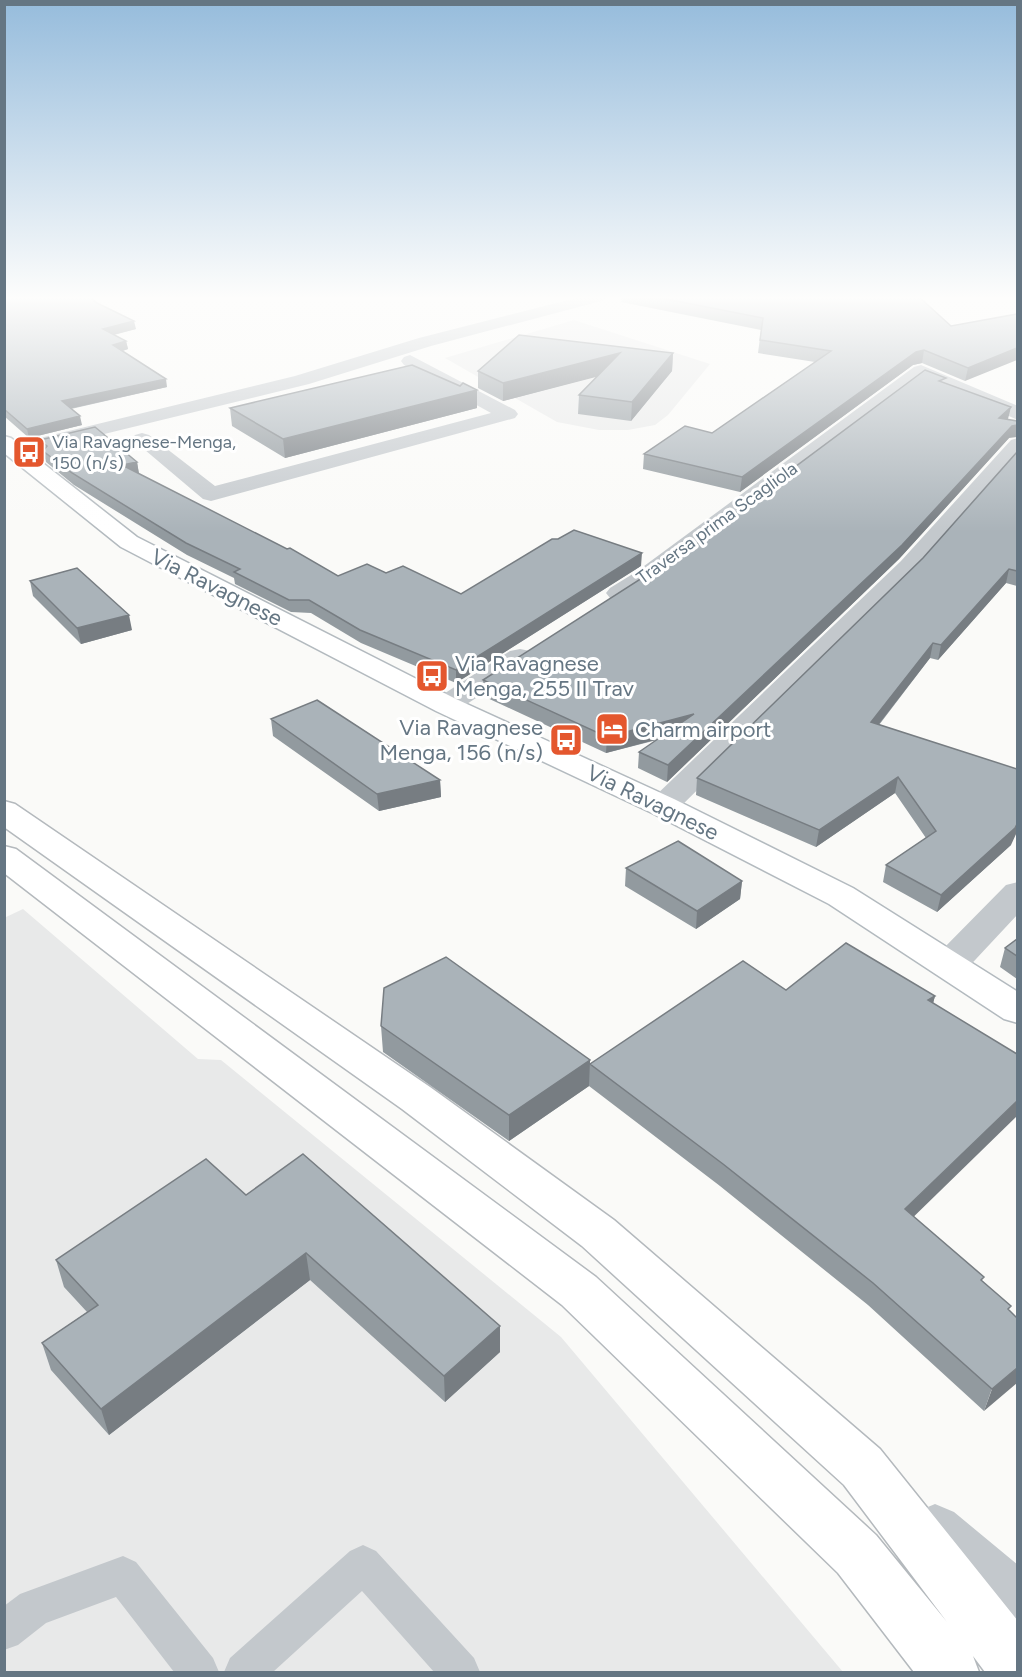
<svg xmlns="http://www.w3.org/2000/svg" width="1022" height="1677" font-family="Figtree,sans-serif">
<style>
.built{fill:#e8e9e9}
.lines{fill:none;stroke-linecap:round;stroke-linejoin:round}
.secondary-casing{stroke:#b3babf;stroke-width:3}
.highway-casing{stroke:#b4b9bd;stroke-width:3}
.lane{fill:#c3c8cc;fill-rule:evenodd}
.street{fill:#c3c8cc;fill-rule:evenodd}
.secondary{fill:#fff;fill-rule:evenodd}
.highway{fill:#fff;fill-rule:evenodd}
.wall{fill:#929a9f}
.shaded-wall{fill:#777d82}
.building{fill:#aab3b9;stroke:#777d82;stroke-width:1.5}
.labels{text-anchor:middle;stroke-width:6;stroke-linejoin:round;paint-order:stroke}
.far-poi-label{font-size:18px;fill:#657683;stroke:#fff;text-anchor:start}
.far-street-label{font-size:18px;fill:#657683;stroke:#fff}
.street-label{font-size:22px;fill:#657683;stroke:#fff}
.poi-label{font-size:22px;fill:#657683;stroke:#fff;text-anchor:start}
</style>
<rect width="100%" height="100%" fill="#fafaf8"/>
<path class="built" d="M574,320L710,364L668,415L655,425L628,430H599L557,422L445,358Z
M23,909L198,1059L221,1060L561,1337L843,1672H5L4,918Z"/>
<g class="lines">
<defs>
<path id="secondary" d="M4,436L11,438L137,537L456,699L674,799L853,888L1018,992V1023L1004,1019L829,904L652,813L436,711L121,547L4,453Z"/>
<path id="highway" d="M4,801L15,804L430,1087L614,1220L880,1449L1018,1621V1672H985L973,1656L979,1672H914L838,1573L562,1305L4,873V846L16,849L596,1277L876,1535L947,1622L844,1485L582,1246L402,1109L4,827Z"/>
</defs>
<use href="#secondary" class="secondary-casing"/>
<use href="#highway" class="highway-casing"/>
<path class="lane" d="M363,1545L376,1551L474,1658L480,1672H434L362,1591L273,1672H224L230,1658L350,1551Z
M123,1556L136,1562L213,1658L219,1672H174L116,1597L46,1623L18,1645L4,1650V1606L20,1594Z"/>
<path class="street" d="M580,297H607L605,300L431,346L309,384L14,456L4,452L7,446L295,376L419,338Z
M410,355L515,410L518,414L515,418L211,501L203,499L132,439L135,435L142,433L149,435L215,486L491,413L404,365L401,361L404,357Z
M921,365L1018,406V420L923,379L654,582C640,591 627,603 610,598L606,593L610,588L636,572L914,367Z
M1018,438V458L919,571L674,813L663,816L652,813L647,806L652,799L901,561L1011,440Z
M520,649L530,651L534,657L530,663L456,711L446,714L436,711L432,705L436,699L510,651Z
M1018,882V914L962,974L949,977L936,974L931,965L936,956L1006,885Z
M935,1504L954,1512L1018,1565V1630L998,1622L916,1550L908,1531L916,1512Z"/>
<use href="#secondary" class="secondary"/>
<use href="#highway" class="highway"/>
</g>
<path class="wall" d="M4,297L95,302L136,329L114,335L126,341L128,349L123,351L167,387L71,409L82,425L29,438L4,416Z
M622,297H919L951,326L1017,314L965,381L922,363L913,365L740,492L643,469L644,454L712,433L815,362L758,353L761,330L621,302Z
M673,353L672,371L631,421L578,414L579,395L597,376L503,401L478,388V371Z
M945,383L1008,419L1009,438L899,559L667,782L638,768L639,752L657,740L606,753L483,696V680L676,561Z
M460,386L477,390V408L285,458L232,426L230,408Z
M40,440L137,462L139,474L338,576L386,573L461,594L641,566L456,683L361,643L311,613L291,612L235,584L234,578L187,555L74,485L46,462Z
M1017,452V586L1006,583L938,660L930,658L879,725L1011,845L937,912L883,882L886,865L926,838L895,793L816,847L696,795L697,778L923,558Z
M30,581L132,630L81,644L33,596Z
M271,719L440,780L441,797L379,811L273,736Z
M626,868L742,881L740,899L696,929L625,886Z
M1017,939V979L1000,967L1005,948Z
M786,990L935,996L933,1003L914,1217L982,1281L1009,1310L1017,1318L984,1411L868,1305L720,1186L589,1086L509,1141L383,1052L381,1026L590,1060V1064Z
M246,1195L500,1326V1352L445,1402L310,1280L109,1435L51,1370L42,1343L87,1312L64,1287L56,1260Z"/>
<path class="shaded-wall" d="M134,321L136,329L104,337L103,329Z
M126,341L128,349L115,353L113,345Z
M1017,348V360L965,381L968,368Z
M924,350L922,363L913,365L740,492L742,477L916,352Z
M620,353L619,371L503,401V383Z
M673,353L672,371L631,421L632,402Z
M166,379L167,387L64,410L62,401Z
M477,390V408L285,458L283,439Z
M1011,407L1008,419L999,418Z
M80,416L82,425L29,438L27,429Z
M1017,425V437L1009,438L899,559L667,782L668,765L1012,426Z
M137,462L139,474L122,465Z
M642,553L641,566L456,683V670Z
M1009,569L1006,583L938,660L941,645Z
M129,615L132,630L81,644L77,628Z
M933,643L930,658L868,738L871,722Z
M694,714L692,730L606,753L607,737Z
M898,777L895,793L816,847L819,830Z
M440,780L441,797L379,811L377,794Z
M1017,824V832L1011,845L937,912L941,895Z
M742,881L740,899L696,929L697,911Z
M935,996L929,1018L928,1000Z
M590,1060L589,1086L509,1141V1115Z
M1017,1101V1116L899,1231L905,1209Z
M306,1253L310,1280L109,1435L101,1409Z
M500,1326V1352L445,1402L444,1376Z
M1017,1368V1383L984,1411L992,1389Z"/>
<path class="building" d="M4,297H90L95,301H93L134,321L103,329L126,341L113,345L166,379L62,401L80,416L27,429L4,409Z
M656,297H919L951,326L1017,314V348L968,368L924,350L916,352L742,477L644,454L685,426L712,433L831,351L760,340L763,318Z
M519,335L673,353L632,402L579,395L620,353L503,383L478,371Z
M412,365L460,386L463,383L477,390L283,439L230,408Z
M925,370L946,378L939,381L1011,407L999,418L1017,421V425L1012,426L902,545L668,765L639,752L694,714L607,737L483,680L670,560L676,561L752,499Z
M95,427L137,462L122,465L287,549L290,548L338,576L367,564L386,573L403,566L461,594L552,539H558L574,530L642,553L456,670L360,630L309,600H289L234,572L240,569L186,543L72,473L43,451L47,446L40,440Z
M1017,452V571L1009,569L941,645L933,643L871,722L1017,769V824L1015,828L941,895L886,865L936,831L898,777L819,830L697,778L923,558Z
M77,568L129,615L77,628L30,581Z
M317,700L440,780L377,794L271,719Z
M678,841L742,881L697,911L626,868Z
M1017,939V956L1005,948Z
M846,943L935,996L928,1000L1017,1054V1101L905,1209L984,1277L981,1280L1011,1306L1008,1309L1017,1318V1368L992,1389L873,1283L723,1164L590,1064L743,961L786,990Z
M446,957L590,1060L509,1115L381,1026L384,988Z
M303,1154L500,1326L444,1376L306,1253L101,1409L42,1343L98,1305L56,1260L206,1159L246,1195Z"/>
<linearGradient id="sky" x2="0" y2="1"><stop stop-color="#96bcdc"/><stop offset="0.56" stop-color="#fdfdfc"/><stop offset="1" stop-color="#fdfdfc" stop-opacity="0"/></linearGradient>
<rect width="1022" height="532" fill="url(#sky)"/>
<defs>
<symbol id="bus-square" viewBox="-11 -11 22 22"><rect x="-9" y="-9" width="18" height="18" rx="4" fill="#e4572e" stroke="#fff"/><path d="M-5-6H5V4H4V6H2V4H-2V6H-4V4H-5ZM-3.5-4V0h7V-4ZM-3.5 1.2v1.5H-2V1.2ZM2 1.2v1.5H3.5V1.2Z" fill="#fff"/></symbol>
<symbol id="hotel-square" viewBox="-11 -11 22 22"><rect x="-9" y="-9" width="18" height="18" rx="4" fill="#e4572e" stroke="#fff"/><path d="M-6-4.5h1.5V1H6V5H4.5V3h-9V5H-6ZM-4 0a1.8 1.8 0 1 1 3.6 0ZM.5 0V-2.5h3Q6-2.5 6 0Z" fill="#fff"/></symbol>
</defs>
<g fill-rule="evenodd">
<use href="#bus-square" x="10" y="433" width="38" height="38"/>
<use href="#bus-square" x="413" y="657" width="38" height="38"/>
<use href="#hotel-square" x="593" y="710" width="38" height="38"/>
<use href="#bus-square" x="547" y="721" width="38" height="38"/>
</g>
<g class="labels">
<g class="far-poi-label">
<text x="52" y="448">Via Ravagnese-Menga,<tspan x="52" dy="21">150 (n/s)</tspan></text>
</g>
<g class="far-street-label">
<text transform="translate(717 523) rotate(-36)" y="6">Traversa prima Scagliola</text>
</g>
<g class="street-label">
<text transform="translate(217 587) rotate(27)" y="8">Via Ravagnese</text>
<text transform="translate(653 802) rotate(26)" y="8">Via Ravagnese</text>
</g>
<g class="poi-label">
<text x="455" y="671">Via Ravagnese<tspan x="455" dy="25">Menga, 255 II Trav</tspan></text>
<text x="543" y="735" text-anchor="end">Via Ravagnese<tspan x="543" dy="25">Menga, 156 (n/s)</tspan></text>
<text x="635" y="737">Charm airport</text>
</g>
</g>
<rect width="1022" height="1677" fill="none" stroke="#657683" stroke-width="12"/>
</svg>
